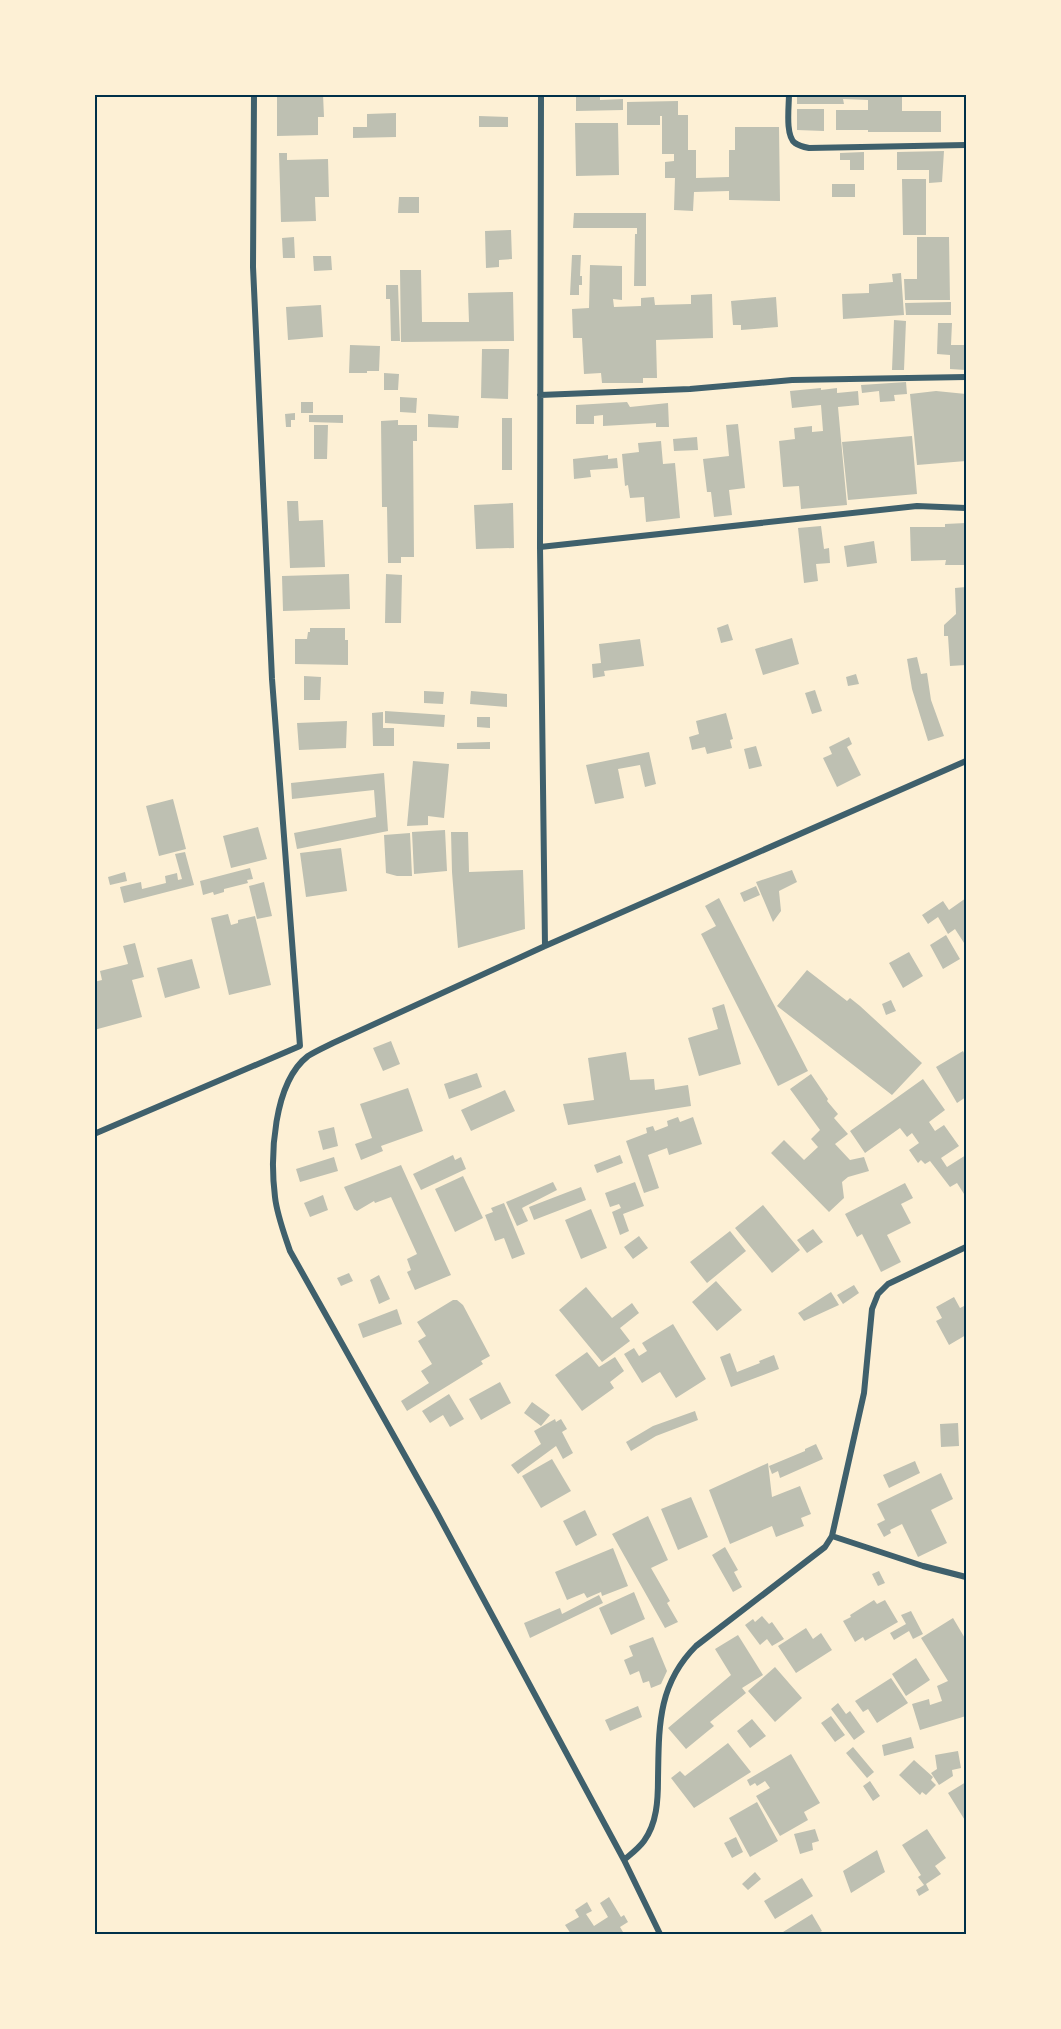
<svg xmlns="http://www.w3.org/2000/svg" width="1061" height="2029" font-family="Mulish,sans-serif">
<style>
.building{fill:#bec0b2}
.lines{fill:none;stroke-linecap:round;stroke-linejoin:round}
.minor{stroke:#3f606c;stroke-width:6}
.neatline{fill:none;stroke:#003049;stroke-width:2}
</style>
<rect width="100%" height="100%" fill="#fdf0d5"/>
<path class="building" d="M277,94H323L324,117H318V135L277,136Z
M576,94H600V100L623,99V110L576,111Z
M797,94H902V111H941V132H868V130H836V110H868V100L843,99L844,104H797Z
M678,101V115H688V150H696V178L729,177V150H735V127H779L780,201L729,200V191L694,192L693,211L674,210L675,178H665V162L674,161V154H662V116H660V125H627V102Z
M797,109H824V131L797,130Z
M396,113V137L353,138V127H367V114Z
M479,116L508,117V127H479Z
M575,123H618L619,175L576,176Z
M944,151L942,182L929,183V170H897V152Z
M864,152V170H850V160H840V153Z
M279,153H287V160L328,159L329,197H315L316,221L281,222Z
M902,179H926V235H903Z
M832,184H855V197H832Z
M399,197H419V213H398Z
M574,213H646V286H634L635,234H637V228H573Z
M511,230L512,259L499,260V267L486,268L485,231Z
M294,237L295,258H283L282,238Z
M917,237H949L950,300H905L904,279H917Z
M572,255H581L580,276H582V285H579V295H570Z
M313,256H331L332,270L314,271Z
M590,265L622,266V300L613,299L614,307L641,306V298L654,297L655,305L691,304V295L712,294L713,338L656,340L657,378H643V383H602L601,373L584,374L582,338H573L572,309L589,308Z
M400,270H421L422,322H469L468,293L513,292L514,341L401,342Z
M901,273L904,315L843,319L842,294L869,293V284L893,282L892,274Z
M386,285H398L400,341H391L390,299H386Z
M776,297L778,327L741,330V325H733L731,301Z
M951,302V315H906L905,303Z
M321,305L323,337L288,340L286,307Z
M894,320L906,321L904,370H892Z
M938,323H952L951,345H966V370L950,369V355L937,354Z
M350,345L380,346L379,371H367V373H349Z
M482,349H509L508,399L481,398Z
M384,373L399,374L398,390H384Z
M906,382L907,394L894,395L895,401L880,402L879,391L862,393L861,385Z
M821,388V390L837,388V393L858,391L859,405L838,407L847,505L801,509L799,486L783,487L779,441L795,439L794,428L812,426V432L823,431L821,405L792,408L790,391Z
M936,391L966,394V461L917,465L910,394Z
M400,397L417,398L416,413L400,412Z
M301,402H313V413H301Z
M627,402L630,407L668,403L669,427H656V423L603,426V415L594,416V424H576V405Z
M295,413V420H291V427H286L285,414Z
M428,414L459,416L458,428L428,427Z
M309,415H343V423L309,422Z
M502,418H512V470H502Z
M398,420V425H417V441H413L414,557H401V563H388L387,507H382L381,421Z
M738,424L745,488L729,490L732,515L714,517L711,492H707L703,459L729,456L726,425Z
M314,425H328L327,459H314Z
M912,436L917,494L848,500L842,442Z
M697,437L698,450L674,451L673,439Z
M661,441L663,464L675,463L680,518L646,522L644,497L630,498L628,485L625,486L622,454L639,452L638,443Z
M608,455V459L617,458L618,468L590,470L591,477L574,479L573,459Z
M287,501H298L299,521L323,520L325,567L290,568Z
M513,503L514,548L476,549L474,505Z
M966,523V565H945L946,560L911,561L910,527H945V524Z
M821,526L824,549L829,548L830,563L816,564L818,581L804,583L798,528Z
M874,541L877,563L847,567L844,546Z
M349,574L350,609L283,611L282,576Z
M386,574L402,575L401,623H385Z
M966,587V665L950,666L948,636H944V625L956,614L955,588Z
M728,624L733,640L721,643L717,628Z
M310,628H345V640H348V665L295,664V639H307L308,632H310Z
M792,638L799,664L763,675L755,649Z
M640,639L644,666L604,671L605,676L593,678L592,664L601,663L599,644Z
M917,657L921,674L927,673L931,700L944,736L928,741L912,689L907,659Z
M856,674L859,684L848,686L846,677Z
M304,676L321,677L320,700H304Z
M815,690L822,711L812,714L805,693Z
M424,691L444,692L443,704L424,703Z
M471,691L507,694V707L470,704Z
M385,711L445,715L444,727L385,723Z
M383,712V728H394V746H373L372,713Z
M726,713L733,739L730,740L732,748L707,754L705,747L692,750L689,737L699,734L696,721Z
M477,717H490V728L477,727Z
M347,721L346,748L299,750L297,723Z
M849,737L852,744L847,747L861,775L837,787L823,758L832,754L829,747Z
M490,742V749H457V743Z
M756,746L762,766L749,769L744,749Z
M649,752L656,784L645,787L640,765L618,769L624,798L595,804L586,765Z
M413,761L449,764L444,818L428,816V825L407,826Z
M384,773L388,831L297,849L294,833L376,817L374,790L292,799L291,783Z
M173,799L186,849L159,856L146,806Z
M258,827L267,859L231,868L223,836Z
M445,830L447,871L414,874L412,832Z
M451,832H468L469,872L523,870L525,929L458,948L452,872Z
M410,833L412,876H397L386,873L384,835Z
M341,848L347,891L306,897L300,853Z
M185,852L194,885L124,903L120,887L141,882L142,889L166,883L165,876L177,873L178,880L182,879L175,854Z
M250,868L253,879L247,880L248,883L224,889V892L214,895L213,892L203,895L200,881Z
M792,870L797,882L779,891L781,911L773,922L756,882Z
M125,872L127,881L110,885L108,877Z
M264,882L272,916L257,919L249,886Z
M756,886L760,895L744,902L740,893Z
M719,898L808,1071L778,1086L701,934L716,926L705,906Z
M966,898V946L955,929L948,934L938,917L928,924L922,915L943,901L949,910Z
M228,914L231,925L238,923V920L255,916L271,985L229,995L211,918Z
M946,935L960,959L943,969L930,945Z
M135,943L144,977L132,980L142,1017L94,1030V982L102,980L100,971L128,964L123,946Z
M909,952L923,976L903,988L889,963Z
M192,959L200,988L165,998L157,968Z
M807,970L847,1001L850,998L860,1006L922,1063L892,1095L777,1006Z
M891,1000L896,1011L886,1015L882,1004Z
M724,1004L741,1064L699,1076L688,1038L718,1029L712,1008Z
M391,1041L400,1064L383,1071L373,1048Z
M963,1051L966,1057V1097L957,1103L936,1067Z
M626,1052L630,1080L654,1079L655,1090L688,1085L691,1106L568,1125L563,1104L594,1100L588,1058Z
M477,1073L482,1087L449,1099L444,1084Z
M811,1074L828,1099L827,1101L838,1114L834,1118L848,1134L835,1144L850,1160L864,1157L869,1171L848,1177L842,1182L844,1198L829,1212L771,1153L784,1140L804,1160L818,1147L811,1139L820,1130L790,1089Z
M923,1079L945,1110L929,1122L935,1131L944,1125L959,1146L941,1158L947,1167L966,1155V1197L957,1183L950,1187L930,1161L925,1164L921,1160L918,1163L909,1150L919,1143L912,1133L907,1137L900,1128L865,1153L850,1131Z
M408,1088L423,1131L381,1146L383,1151L361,1160L355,1144L372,1138L360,1104Z
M505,1090L515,1111L471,1131L461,1110Z
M678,1117L680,1122L693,1117L702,1144L669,1155L667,1148L648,1155L659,1188L644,1193L626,1141L647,1133L646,1128L653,1126L655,1131L668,1126L667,1121Z
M334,1127L338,1146L323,1150L318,1131Z
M453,1155L455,1160L461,1157L466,1169L421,1190L413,1174Z
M620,1155L623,1163L597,1173L594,1165Z
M334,1157L338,1171L300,1182L296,1169Z
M401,1165L451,1275L415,1290L407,1272L411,1270L407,1259L417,1254L391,1197L375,1203L374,1201L357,1211L354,1209L344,1187Z
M463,1176L483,1218L455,1232L435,1189Z
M553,1182L557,1190L522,1208L528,1221L517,1226L506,1202Z
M635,1182L644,1206L623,1214L629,1231L620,1235L612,1212L621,1208L619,1204L610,1207L605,1193Z
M905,1183L913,1198L901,1204L911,1223L887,1235L901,1262L881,1272L862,1234L857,1237L845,1214Z
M581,1187L586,1200L534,1220L529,1207Z
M323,1195L328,1210L310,1217L304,1203Z
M504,1203L525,1254L512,1259L504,1238L495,1241L485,1215L493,1212L491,1208Z
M763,1205L800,1250L772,1273L735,1228Z
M591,1209L607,1248L581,1259L565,1220Z
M813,1229L823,1242L807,1253L797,1240Z
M730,1231L746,1251L707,1283L690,1262Z
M639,1236L648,1248L633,1259L624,1247Z
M349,1273L353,1281L341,1286L337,1278Z
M379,1275L390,1299L379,1304L370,1280Z
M716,1281L742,1310L717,1331L692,1302Z
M854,1285L859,1293L843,1304L837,1295Z
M586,1287L612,1318L632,1303L639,1313L620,1328L630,1341L602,1362L559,1310Z
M831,1292L839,1305L804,1321L798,1313Z
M954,1297L960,1308L966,1305V1335L949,1345L936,1321L942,1318L936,1307Z
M453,1300H457L463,1305L490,1356L481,1361L483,1364L407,1411L401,1401L429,1383L421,1371L432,1364L418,1341L426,1336L417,1322Z
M397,1309L402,1324L363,1338L358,1324Z
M673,1324L706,1379L676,1398L660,1372L642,1383L624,1354L634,1348L639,1356L647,1351L642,1343Z
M587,1352L599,1367L615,1357L624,1371L610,1382L614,1388L582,1411L555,1375Z
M730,1353L737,1372L760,1363L759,1361L774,1355L779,1369L731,1387L720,1357Z
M500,1382L511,1403L481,1420L469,1399Z
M449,1394L464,1419L450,1427L443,1415L430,1423L422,1411Z
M532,1402L550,1415L541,1426L524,1413Z
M695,1411L698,1420L656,1436L631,1451L626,1442L653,1426Z
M555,1419L556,1422L561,1419L567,1429L562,1432L573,1453L563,1459L556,1446L518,1474L511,1465L541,1444L534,1431Z
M958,1423L959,1446L941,1447L940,1424Z
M816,1444L823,1459L780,1478L778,1471L772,1474L769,1466L805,1451V1449Z
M552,1459L571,1491L541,1508L522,1476Z
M915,1461L920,1473L889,1488L883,1475Z
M768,1463L772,1497L800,1486L811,1514L801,1518L804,1526L776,1537L772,1526L730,1544L709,1490Z
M941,1473L953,1499L931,1510L947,1543L918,1557L902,1524L890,1530L891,1533L884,1537L877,1524L885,1520L877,1504Z
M691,1497L708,1537L678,1550L661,1509Z
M585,1510L597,1535L576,1546L563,1521Z
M648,1516L668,1560L651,1568L670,1601L667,1603L678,1622L665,1628L612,1534Z
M725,1547L738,1570L734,1572L742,1587L733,1592L712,1555Z
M613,1548L628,1586L602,1596L601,1592L587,1598L584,1593L567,1600L555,1572Z
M879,1571L885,1583L878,1586L872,1574Z
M634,1592L645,1619L611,1635L599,1608Z
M599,1595L603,1603L530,1638L524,1623L560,1608L562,1614Z
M874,1600L877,1604L885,1600L898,1622L865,1641L863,1637L855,1642L843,1621L851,1617L850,1615Z
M911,1611L923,1634L913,1639L909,1631L894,1640L890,1633L906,1624L901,1615Z
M762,1616L769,1624L772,1622L784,1639L772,1646L767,1639L760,1645L745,1625L753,1619L755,1622Z
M953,1618L966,1640V1716L920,1730L912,1704L929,1699L930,1705L942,1701L937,1686L948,1681L921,1638Z
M806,1628L813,1639L821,1633L832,1650L796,1673L778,1646Z
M738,1635L763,1675L742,1688L746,1693L710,1722L714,1726L686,1749L668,1728L731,1675L715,1649Z
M653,1637L667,1671L661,1684L651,1688L649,1681L643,1683L639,1671L630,1675L624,1660L633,1656L629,1646Z
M916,1658L930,1680L906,1696L892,1674Z
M775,1667L802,1698L775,1722L748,1691Z
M891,1678L908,1703L877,1723L868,1709L863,1712L855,1701Z
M838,1703L846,1714L850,1711L865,1732L854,1740L831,1709Z
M638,1706L642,1717L610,1731L605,1720Z
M831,1716L845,1735L835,1742L821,1723Z
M752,1719L766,1736L750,1748L737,1731Z
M911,1737L914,1748L884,1756L882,1745Z
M728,1743L751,1772L694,1808L671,1778L680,1771L685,1776Z
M853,1747L874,1772L867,1778L846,1753Z
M958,1751L961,1768L952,1770L953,1776L939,1785L931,1773L937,1769L935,1755Z
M791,1754L820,1803L804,1812L808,1820L780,1836L756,1796L770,1788L765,1781L757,1786L755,1783L750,1786L747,1780Z
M914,1760L933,1777L931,1780L936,1785L926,1795L922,1792L920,1795L899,1775Z
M870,1781L880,1796L873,1801L863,1786Z
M966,1782V1822L948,1793Z
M757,1802L778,1841L750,1857L729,1818Z
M815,1829L819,1841L812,1843L813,1850L800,1854L794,1834Z
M927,1829L946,1858L935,1866L941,1874L926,1884L929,1890L919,1896L916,1890L924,1885L918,1877L921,1875L902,1845Z
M736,1837L743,1852L732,1858L724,1843Z
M877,1850L885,1872L851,1893L843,1871Z
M755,1872L761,1879L748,1890L742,1884Z
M802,1878L813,1896L775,1919L764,1901Z
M609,1897L621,1917L624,1915L628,1922L620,1927L623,1932L620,1934H571L565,1925L579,1917L575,1910L587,1902L592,1911L586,1914L594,1926L608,1917L600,1903Z
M812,1914L822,1931L816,1934H785L783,1932Z"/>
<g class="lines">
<path class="minor" d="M541,94L540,547L545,946
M789,94C789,106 785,136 795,143C799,146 804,147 809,148L966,145
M540,395L690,389L792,380L966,377
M540,547L917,506L966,508
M94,1134L300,1046L272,679L253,267L254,94
M832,1536L923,1566L966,1577
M624,1860C631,1854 639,1848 644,1841C657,1823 658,1800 658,1779C659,1728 657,1685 696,1646L825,1547L832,1536L864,1393L872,1309L878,1294L888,1284L966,1247
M660,1934L624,1860L436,1511L290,1251C284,1233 277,1215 275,1197C270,1157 273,1083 308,1056C316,1051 325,1047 333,1043L545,946L966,761"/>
</g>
<rect width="1061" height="2029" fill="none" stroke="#fdf0d5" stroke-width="192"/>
<rect x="96" y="96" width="869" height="1837" class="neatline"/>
</svg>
